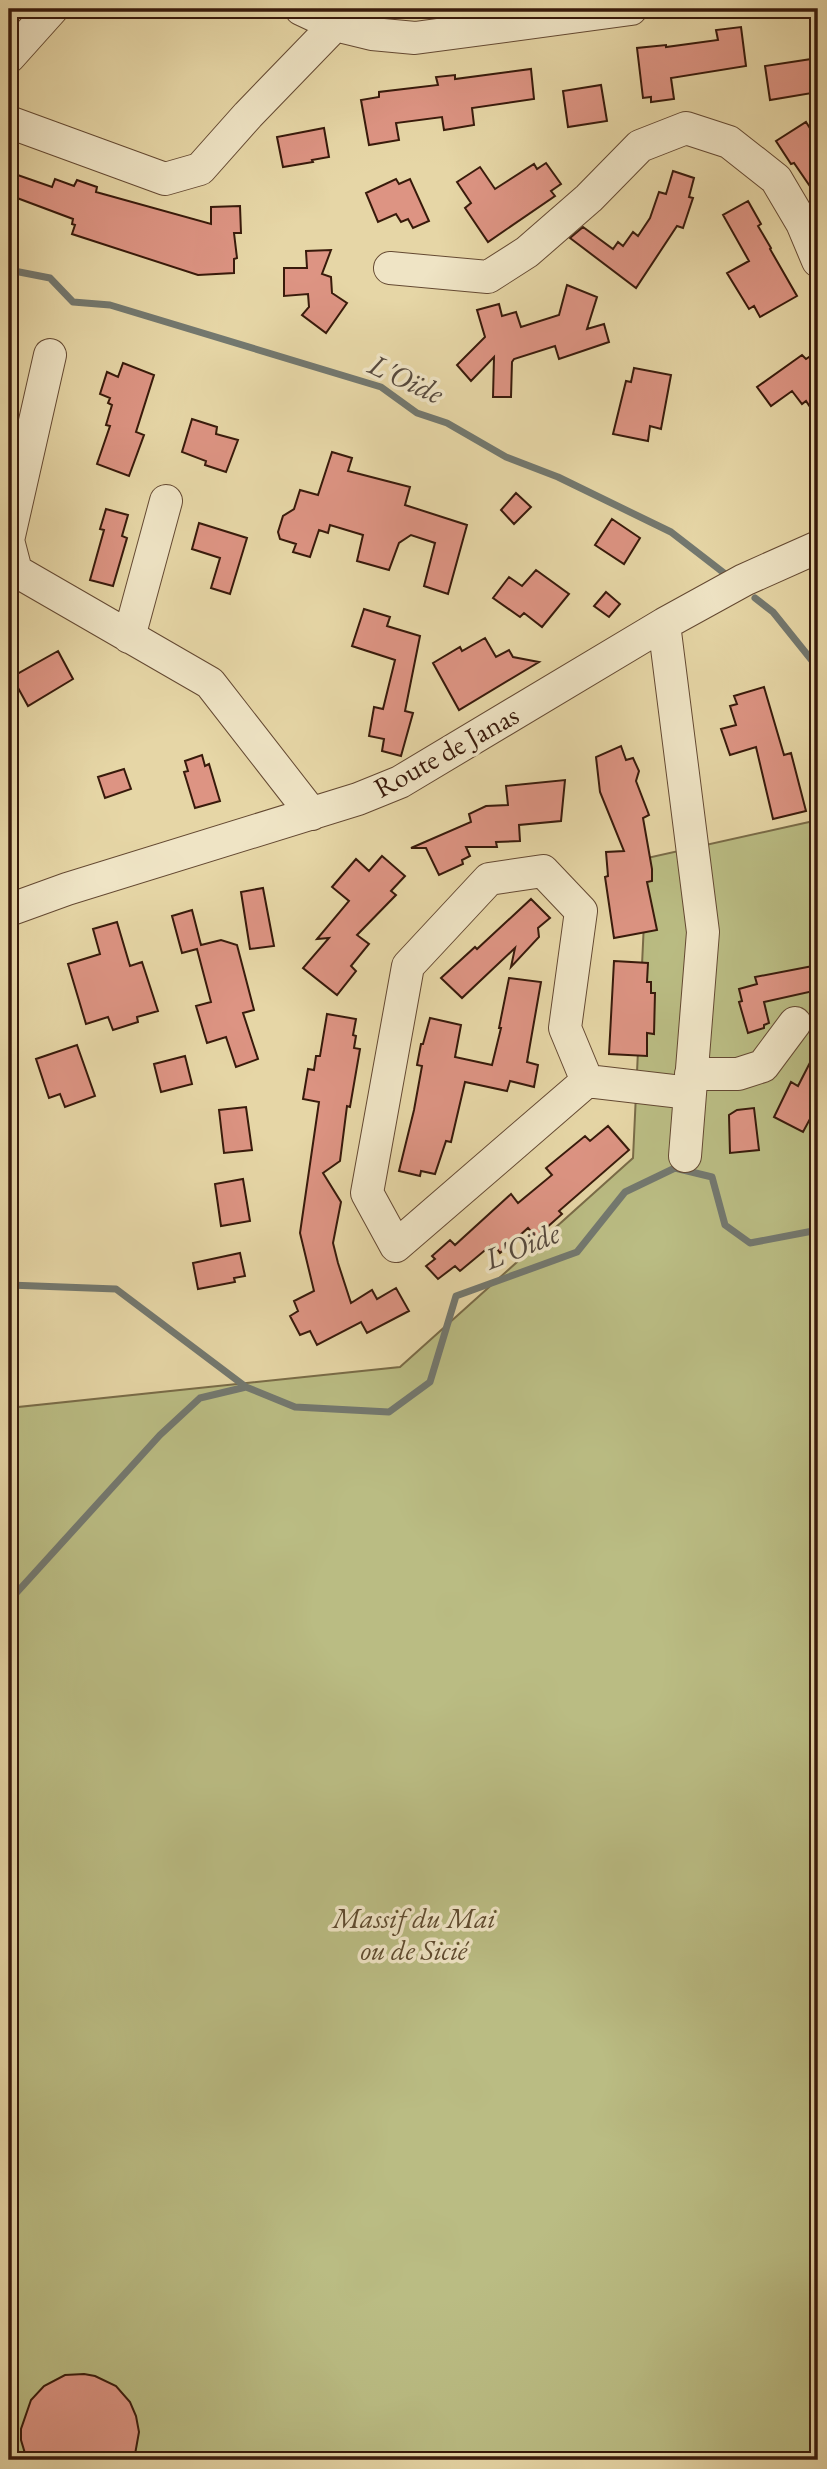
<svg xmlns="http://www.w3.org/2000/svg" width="827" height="2469" font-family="'EB Garamond',serif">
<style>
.green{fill:#babc83;stroke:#796b47;stroke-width:2}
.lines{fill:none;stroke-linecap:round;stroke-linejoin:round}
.stream{stroke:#73786f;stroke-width:7}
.building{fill:#dd9483;stroke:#381a0b;stroke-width:2}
.minor-casing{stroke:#644932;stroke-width:34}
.minor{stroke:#efe4c5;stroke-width:32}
.labels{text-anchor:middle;stroke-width:7;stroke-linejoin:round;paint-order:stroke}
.street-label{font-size:28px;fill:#381a0b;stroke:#efe4c5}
.park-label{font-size:28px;font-style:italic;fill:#5f4b2f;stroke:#efe4c5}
.water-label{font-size:30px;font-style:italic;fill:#56493d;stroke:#efe4c5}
</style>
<rect width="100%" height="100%" fill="#e6d6a6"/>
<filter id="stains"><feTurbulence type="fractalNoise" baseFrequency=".00286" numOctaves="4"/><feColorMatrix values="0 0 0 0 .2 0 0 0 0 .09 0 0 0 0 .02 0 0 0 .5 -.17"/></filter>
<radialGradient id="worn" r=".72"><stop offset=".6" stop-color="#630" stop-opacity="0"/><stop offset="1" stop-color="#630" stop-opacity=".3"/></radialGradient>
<path class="green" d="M818,820V2460H9V1408L400,1367L633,1158L647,858Z"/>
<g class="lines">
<path class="stream" d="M9,270L50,278L73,302L110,305L381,387L417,413L447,423L506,457L558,477L671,532L724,573
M755,598L773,612L818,668
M9,1285L116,1289L246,1387L295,1407L389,1412L430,1382L456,1296L577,1252L625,1192L675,1168L712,1177L725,1225L750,1243L818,1230
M9,1601L160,1435L200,1398L246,1387"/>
</g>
<path class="building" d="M741,27L746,66L671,78L674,99L651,102V97L643,98L637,48L666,45V47L718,40L716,30Z
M818,58V92L770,100L765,66Z
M531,69L534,99L472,108L474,125L444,130L442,117L396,123L399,140L369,145L361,100L379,97V92L438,85L436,77L455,75V79Z
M601,85L607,121L568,127L563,91Z
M806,122L818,141V198L794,163L791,164L776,141Z
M324,128L329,157L312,160L313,162L283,167L277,137Z
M546,163L561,184L551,191L555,196L488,242L465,208L471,203L457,182L480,167L495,189L534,164L537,169Z
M673,171L694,178L689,197L693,198L683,228L677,226L636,288L570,238L583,227L613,249L618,242L623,246L633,232L638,236L650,218L659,192L666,194Z
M9,172L52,187L55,179L74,186L77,180L97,187L96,192L211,224V207L240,206L241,233H234L237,258L234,259V273L198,275L72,234L75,225L72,224L73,219L9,195Z
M396,179L399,184L410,179L429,221L413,228L408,219L401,222L396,214L378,222L366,193Z
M748,201L761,224L758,226L771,248L770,249L797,296L760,317L754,306L749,309L727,273L749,261L723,215Z
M331,250L322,274L331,277L332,293L347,303L326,333L302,315L309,307L308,294L284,296V268H307L306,251Z
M567,285L597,297L587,329L604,324L609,342L559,359L555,346L514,359L512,362L511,397H493L494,357L471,381L457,365L485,337L477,310L499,304L502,316L516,312L521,327L559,315Z
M818,351V419L806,401L802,404L792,391L771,406L757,387L802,355L806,359Z
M123,363L154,375L136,432L144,435L129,476L97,464L110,426L106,425L112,405L108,403L110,398L100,394L107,372L118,377Z
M634,368L671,375L661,429L650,426L648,441L613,434L626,381L631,382Z
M192,419L217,427L216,434L238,440L226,472L205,465L206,461L182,452Z
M332,452L352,458L348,471L410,487L405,505L467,525L448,594L424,586L435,543L411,535L399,543L389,570L357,561L363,535L330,525L328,533L319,530L310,557L293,552L296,544L280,539L278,532L283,516L294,509L300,490L318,495Z
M516,493L531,507L514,524L501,510Z
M106,509L128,515L122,536L127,538L113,586L90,580L104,530L100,529Z
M612,519L640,538L624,564L595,545Z
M199,523L247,538L230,594L211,588L220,558L192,549Z
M536,570L569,594L542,627L524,613L520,617L493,598L509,577L522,586Z
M606,592L620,604L609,617L594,606Z
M364,609L390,617L387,626L420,636L405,711L413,713L401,756L382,751L384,739L369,736L374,707L383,709L395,660L352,646Z
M485,638L496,657L509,650L513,657L539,662L459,710L433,663L460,647L462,651Z
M58,651L73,679L28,706L12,677Z
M764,687L784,755L791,753L806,811L773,819L756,747L730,755L721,729L736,725L730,706L737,704L734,696Z
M621,746L626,760L633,758L639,771L636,781L649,815L643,818L652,869V881L647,882L657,930L614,938L605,877L608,876L606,852L624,851L600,792L596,757Z
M202,755L205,766L209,764L220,801L195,808L184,772L188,771L185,761Z
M124,769L131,789L105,798L98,777Z
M565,780L561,821L519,825L520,841L496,842L497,847H466L470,856L462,860L463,864L439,875L426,848H411L471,822L469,814L486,806L508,805L506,786Z
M382,856L405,876L391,891L396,895L357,935L369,944L351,966L356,971L337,995L303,968L329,938L317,939L349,901L332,887L356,859L369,871Z
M263,888L274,946L250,949L241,892Z
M531,899L550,918L538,928L539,937L511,967L515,948L462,998L441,978L475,947L477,949Z
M192,910L201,945L221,940L237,945L254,1010L243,1013L258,1059L236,1067L226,1037L207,1043L196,1006L211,1002L197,949L182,953L172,916Z
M117,922L130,966L142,962L158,1011L137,1017L138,1022L113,1030L108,1017L86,1024L68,964L100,954L93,929Z
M614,961L648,963L647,982H651V993H655L654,1034L647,1033V1056L609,1054Z
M818,965V990L764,1002L769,1023L764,1025V1028L748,1033L739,1002L742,1001L739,989L757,984L755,977Z
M509,978L541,982L527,1062L538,1065L534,1087L510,1081L507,1091L465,1082L451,1142L446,1141L435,1174L421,1171L420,1176L399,1171L414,1110L422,1066L417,1065L421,1044H423L430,1018L461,1025L455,1057L492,1065L501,1028H499Z
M327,1014L356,1019L353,1035L356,1036L354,1048L360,1049L350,1107L347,1106L340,1161L323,1173L341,1202L333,1243L338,1263L351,1303L372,1290L377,1299L396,1288L409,1311L367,1333L361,1322L317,1345L310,1331L300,1335L290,1316L298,1311L294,1301L314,1291L300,1233L319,1102L303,1099L308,1069L314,1070L316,1056H320Z
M77,1045L95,1096L65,1107L60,1094L49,1098L36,1059Z
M818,1047V1104L803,1132L774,1117L791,1082L798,1086Z
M185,1056L192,1084L161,1092L154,1064Z
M246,1107L252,1150L224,1153L219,1110Z
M754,1108L759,1150L730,1153L729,1115L737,1110Z
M608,1126L629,1150L559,1211L562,1214L536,1237L528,1228L500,1253L495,1246L492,1248L490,1246L460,1271L455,1266L438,1279L426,1266L435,1259L432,1256L450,1240L455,1245L511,1194L518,1203L552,1175L546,1168L585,1136L590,1141Z
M243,1179L250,1221L221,1226L215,1184Z
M240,1253L245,1276L234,1278L235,1282L198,1289L193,1263Z
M84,2374L95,2376L116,2386L130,2402L136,2416L139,2432L134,2460H27L21,2440V2429L31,2400L44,2386L65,2375Z"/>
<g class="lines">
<defs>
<path id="minor" d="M301,9L335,25L372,34L415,38L631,9
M9,57L52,9
M9,122L165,179L200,169L248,115L335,25
M390,268L488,277L527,252L589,198L640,146L686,128L729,142L776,179L802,223L818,261
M9,536L50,355
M9,544L16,571L210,683L312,814
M664,624L703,932L685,1156
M129,637L166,501
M9,910L67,889L358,799L400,782L664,624L744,580L818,547
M691,1074H738L763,1066L795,1023
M587,1081L396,1246L367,1193L408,966L489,879L543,871L581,911L565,1028L587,1081L690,1093"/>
</defs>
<use href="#minor" class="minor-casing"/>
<use href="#minor" class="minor"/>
</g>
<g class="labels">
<g class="street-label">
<text transform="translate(446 751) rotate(-29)" y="10">Route de Janas</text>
</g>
<g class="park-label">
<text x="414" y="1928">Massif du Mai<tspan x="414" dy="32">ou de Sicié</tspan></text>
</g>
<g class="water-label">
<text transform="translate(406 379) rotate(25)" y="10">L'Oïde</text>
<text transform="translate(522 1246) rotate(-22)" y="10">L'Oïde</text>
</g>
</g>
<rect width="827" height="2469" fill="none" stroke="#e6d6a6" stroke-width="35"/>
<rect x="10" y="10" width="806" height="2448" fill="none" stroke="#381a0b" stroke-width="3.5"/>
<rect x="18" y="18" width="792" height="2434" fill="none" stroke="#381a0b" stroke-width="2"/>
<rect width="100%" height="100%" filter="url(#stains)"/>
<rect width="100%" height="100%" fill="url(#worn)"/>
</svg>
